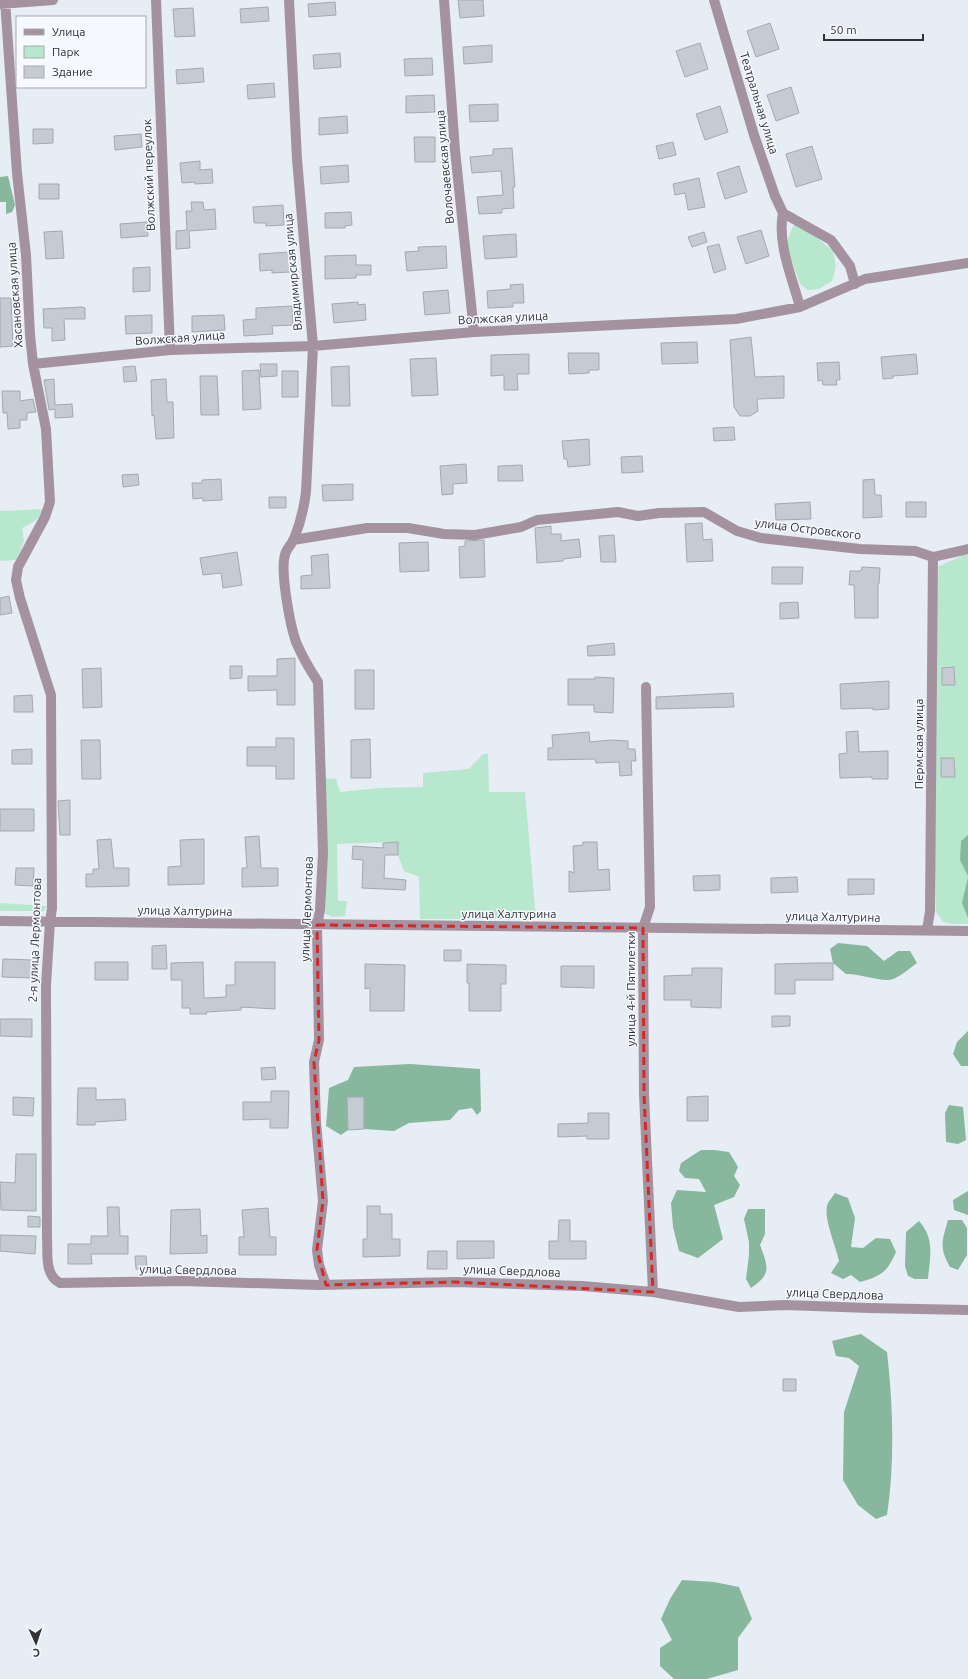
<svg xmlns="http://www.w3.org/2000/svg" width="968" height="1679" font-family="Ubuntu,sans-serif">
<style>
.green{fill:#b7e7cc}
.forest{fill:#87b79d}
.building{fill:#c5cbd2;stroke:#a4a9b0}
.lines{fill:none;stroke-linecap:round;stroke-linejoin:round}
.minor{stroke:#a5929f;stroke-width:10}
.marked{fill:none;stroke:#d62828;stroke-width:3;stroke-dasharray:8 5;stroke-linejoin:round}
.labels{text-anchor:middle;stroke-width:3;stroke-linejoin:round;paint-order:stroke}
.street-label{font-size:12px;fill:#303235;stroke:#f6fafe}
</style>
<rect width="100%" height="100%" fill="#e6edf4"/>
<path class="green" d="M794,224L804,227L833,251L836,267L832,281L819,289L808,290L800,284L787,248V241Z
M46,509L35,521L22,528L24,541L16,560L0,561V511Z
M964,555H968V924H952L943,922L936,912L933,779L937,583L939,566Z
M483,754H488L489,792H525L536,919H420L419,877L404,871L398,855L397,842L337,844L338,901H347L345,916L333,917L324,913V778L336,779L340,792L380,788L423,787V773L469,769Z
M0,903L47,906L44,911H0Z"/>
<path class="forest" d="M8,176L15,205L12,212L6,214V202H0V177Z
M968,835V876L960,860L961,841Z
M968,877V918L962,903Z
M838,943L867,946L884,961L898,951H910L917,963C910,968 901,976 893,979C883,983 859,973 846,974L833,963L830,949Z
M968,1031V1066H961L953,1054L957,1042Z
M410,1064L480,1069L481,1111L477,1115L472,1108L459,1110L450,1120L409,1123L394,1131L364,1129V1097L347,1098L348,1130L341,1135L326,1126L329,1088L348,1080L354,1067Z
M949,1105L963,1107L966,1140L958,1144L946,1142L945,1113Z
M701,1150H714L729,1152L738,1167L734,1176L740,1185L734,1197L714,1205L723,1239L698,1258L679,1251L673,1227L671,1203L677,1190L706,1192L699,1179L685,1178L679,1171L681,1163Z
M968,1191V1215L954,1210L953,1200Z
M835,1193L848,1198L855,1218L851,1247L863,1248L876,1238L890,1239L896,1252C887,1272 882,1276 860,1282L851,1275L843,1279L831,1273L839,1261C836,1246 822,1216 828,1203C830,1200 833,1196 835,1193Z
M748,1209H765V1234L760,1245C768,1267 772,1274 751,1288L746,1279L749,1255V1242L744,1219Z
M948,1220H962L967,1228V1255L958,1270L950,1267C939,1248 942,1241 948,1220Z
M919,1221C935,1239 930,1256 928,1279H915L908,1276L905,1266L906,1232Z
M861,1334L887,1352C893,1404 895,1463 887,1515L876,1519L858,1505L843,1480L844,1412L859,1366L849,1358L836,1356L832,1341Z
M682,1580L714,1582L739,1587L752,1619L738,1638V1670L707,1679H674L660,1666V1648L672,1640L661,1619L670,1599Z"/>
<path class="building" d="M458,0H483L484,16L460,18Z
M335,2L336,15L309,17L308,4Z
M268,7L269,21L241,23L240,9Z
M193,8L195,36L175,37L173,9Z
M770,23L779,49L756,57L747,31Z
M700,43L708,69L685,77L676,51Z
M492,45V62L464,64L463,47Z
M340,53L341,67L314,69L313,55Z
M432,58L433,75L405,76L404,59Z
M203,68L204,82L177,84L176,70Z
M274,83L275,97L248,99L247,85Z
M791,87L799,113L776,121L767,95Z
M434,95L435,112L406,113V96Z
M498,104V121L470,122L469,105Z
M720,106L728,132L705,140L696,114Z
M347,116L348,133L319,135V118Z
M33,129H53V143L33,144Z
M141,134L142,147L115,150L114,136Z
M414,137H435V162H415Z
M673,142L676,155L659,159L656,146Z
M812,146L822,179L796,187L786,154Z
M512,148L515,187H513L514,208L502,209V213L479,214L477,197L503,195L501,171L472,173L470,157L493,155V149Z
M200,161V170L212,169L213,183L195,184V182L182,183L180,163Z
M348,165L349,182L321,184L320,167Z
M739,166L747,192L725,199L717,173Z
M699,178L705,207L688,210L685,193L675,195L673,184Z
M39,184H59V199H39Z
M191,202H203L204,210L215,209L216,229L189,231L190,248L176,249V231L187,230L186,211H192Z
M283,205L284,225L266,226V223H254L253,207Z
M351,212L352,225L345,226V228H325V213Z
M147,222L148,236L121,238L120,224Z
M761,230L769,256L746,264L737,237Z
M62,231L64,258L46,259L44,232Z
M704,232L707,242L692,247L688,237Z
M516,234L517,257L485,259L483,236Z
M719,244L726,269L714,273L707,247Z
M446,246L447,268L407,271L405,252L419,251L418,247Z
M290,252L291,272L272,273V270L260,271L259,254Z
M356,255V265H371V275H356V278L325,279V256Z
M150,267V291L133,292V268Z
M523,284L524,303H513V307L488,308L487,291L511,289L510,285Z
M448,290L450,313L425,315L423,292Z
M0,298H11L13,346L0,347Z
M358,302V305L365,304L366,320L334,323L332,304Z
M292,306L293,325L272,326L273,334L244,336L243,320L256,319V308Z
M82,307L85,308V319H64L65,340L52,341V328H44L43,309Z
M152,315V333L126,334L125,316Z
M224,315L225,330L192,332V316Z
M751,337L755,377L784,376V398L757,399L758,411L750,416H740L734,407L730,340Z
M697,342L698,363L662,364L661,343Z
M568,353H599V370H589V373L569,374Z
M529,354V374H517L518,390H504V375L491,376V355Z
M916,354L918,374L893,376V378L883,379L881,357Z
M436,358L438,395L412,396L410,359Z
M839,362L840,380H836L837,385H823L822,380L818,381L817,363Z
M260,364H277V376L261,377Z
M135,366L137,381L124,382L123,367Z
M349,366L350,406H332L331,367Z
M259,370L261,409L243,410L242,371Z
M282,371H298V397H282Z
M200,376H217L219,415H201Z
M54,379L55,405L72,404L73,417L55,418V409L49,410L44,380Z
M166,379L167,402H173L174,438L156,439L154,415L152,416L151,380Z
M2,391H20V401L33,399L36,412L27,413V420H20V428L8,429L7,413H3Z
M734,427L735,440L714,441L713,428Z
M589,439L590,465L568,467L567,459H564L562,441Z
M642,456L643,472L622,473L621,457Z
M466,464L467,483L453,484V494L442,495L440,466Z
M522,465L523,481H498V466Z
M138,474L139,485L123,487L122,475Z
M221,479L222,500L203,501V498L193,499L192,483H202V480Z
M874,479L875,495H881L882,517L863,518V480Z
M353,484V500L323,501L322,485Z
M269,497H286V508H269Z
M810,502L811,519L776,520L775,504Z
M906,502H926V517H906Z
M702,523L703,540L712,539L713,561L687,562L685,524Z
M551,526V534H561V541L579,539L581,557L563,559V561L537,563L535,528Z
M614,535L616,562H601L599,536Z
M484,540L485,577L460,578L459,547L465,546V541Z
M428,542L429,571L400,572L399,543Z
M237,552L242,585L223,588L221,573L203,575L200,558Z
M328,554L330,588L301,589V576L312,575L311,556Z
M772,567H803L802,584H772Z
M862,567L880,568L879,584H878V618H855L854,585H849L850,571H861Z
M9,596L12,613L0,615V598Z
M798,602L799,618L780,619V603Z
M614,643L615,655L588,656L587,646Z
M295,658V705H277V690L248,691V676H277V659Z
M230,666H242V678L230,679Z
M954,667L955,685H942V668Z
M101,668L102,707L83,708L82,669Z
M355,670H374V709H355Z
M595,677L614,678L613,713L594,712V705H568V679H595Z
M889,681V709L873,710V708L841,709L840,684Z
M733,693L734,707L656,709V697Z
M32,695L33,712H14V696Z
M858,731L859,752L888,751V779H872V777L840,778L839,754L847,753L846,732Z
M589,732L590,742L610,740L628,741V749H635L636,761H631L632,775L620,776L619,762L596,763L595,759L548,760V748H553L552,735Z
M276,738H294V779H276V766H247V747H276Z
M370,739L371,778H351V740Z
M81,740H100L101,779H82Z
M32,749V764H12V750Z
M941,758H954L955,777H941Z
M70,800V835H60L58,801Z
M0,809H34V831H0Z
M259,836L261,868H278V886L242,887V868H247L245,837Z
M111,839L114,868H129V886L86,887V874H93V869H99L97,840Z
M204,839V884L168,885V867L181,866L180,840Z
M398,842V855H385L384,878L406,880L405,890L362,888L363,860L352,859L353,846L383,848V843Z
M583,842H597L598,870L609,869L610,890L569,892V871L574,873L573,846L583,845Z
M16,868H34L33,886L15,885Z
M720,875V890L694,891L693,876Z
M797,877L798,892L771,893V878Z
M848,879H874V894L848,895Z
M166,945L167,969H152V946Z
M444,950H461V961H444Z
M3,959L33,960L32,978L2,977Z
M95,962H128V980H95Z
M203,962L204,998L226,997V985H235V962H275V1009L241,1007V1010L206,1012L207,1014H190V1008H182V980H171V963Z
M814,963H833V980H795V994H775V964Z
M365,964L405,965L404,1011H370V988L365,989Z
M467,964L506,965V984H501V1011H469V983H467Z
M561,966H594V988L561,987Z
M692,968H722L721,1008L691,1007V1000H664V976L692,975Z
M772,1016H790V1026L772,1027Z
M0,1019H32V1037L0,1036Z
M275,1067L276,1079L262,1080L261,1068Z
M78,1088H96V1100L125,1099L126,1120L95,1122V1125H77Z
M271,1091H289L288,1128H270V1119L243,1120V1102H271Z
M708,1096V1121H687V1097Z
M13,1097L34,1098L33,1116L13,1115Z
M347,1097H364V1129L348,1130Z
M588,1113H609V1139H587V1136L558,1137V1124L588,1123Z
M16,1154H36V1211L1,1210L0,1182L15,1183Z
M367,1206H380V1214H392V1239H400V1256L363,1257V1239H367Z
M107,1207H119L120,1236H128V1254H91L92,1264H68V1244H91V1236H108Z
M268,1208L270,1237H276V1255H239V1237H244L242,1210Z
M200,1209L201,1236L207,1235V1253L170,1254L171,1210Z
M28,1216L40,1217V1227H28Z
M559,1220H570V1241H586V1259H549V1241H558Z
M0,1235L36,1236L35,1254L0,1251Z
M457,1241H494V1258L457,1259Z
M428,1251H447V1269H427Z
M135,1256H146L147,1269H136Z
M783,1379H796V1391H783Z"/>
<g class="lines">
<path class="minor" d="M5,0L17,173L26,255L30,335L33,364L46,429L50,502L45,517L18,567L16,580L20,598L51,695L52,908L50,922L46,985L47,1237C48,1253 44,1275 60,1283L182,1281L319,1285L455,1282L582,1286L653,1292L739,1307L785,1305L869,1308L968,1310
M156,0L170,350
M289,0L297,159L313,346L306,492C304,508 300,524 294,539C292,544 286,549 285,555C280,571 290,625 296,642C302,656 310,670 318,682L323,853L320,910L317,925L319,1040L314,1062L316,1122L323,1201L317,1250L319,1265L326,1285
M444,0L455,150L474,332
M714,0L754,135L775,196L783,213L831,240L850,266L855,284
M0,4L53,0
M783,213C777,244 792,277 800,307
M33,364L170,350L313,346L474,332L736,319L800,307L865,279L968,263
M293,540L367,528H408L444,534L475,535L521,527L537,520L618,512L638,516L659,513L704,512L737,531L761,538L860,549L915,551L933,557L968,549
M646,687L650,907L643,928L644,1094L653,1292
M0,921L968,931
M927,930L930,911L933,557"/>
</g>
<path class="marked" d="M317,925L643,928L644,1094L653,1292L455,1282L326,1285L317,1250L323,1201L314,1062L319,1040Z"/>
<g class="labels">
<g class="street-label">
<text transform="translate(759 103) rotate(73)" y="4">Театральная улица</text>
<text transform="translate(445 167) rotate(-95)" y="4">Волочаевская улица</text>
<text transform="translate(149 175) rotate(-92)" y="4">Волжский переулок</text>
<text transform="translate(293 272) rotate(-95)" y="4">Владимирская улица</text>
<text transform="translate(15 295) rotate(-94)" y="4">Хасановская улица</text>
<text transform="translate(503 318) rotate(-3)" y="4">Волжская улица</text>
<text transform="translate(180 338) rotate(-4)" y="4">Волжская улица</text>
<text transform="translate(808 529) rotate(7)" y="4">улица Островского</text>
<text transform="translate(919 744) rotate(-90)" y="4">Пермская улица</text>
<text transform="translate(307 909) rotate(-88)" y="4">улица Лермонтова</text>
<text transform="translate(185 911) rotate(1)" y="4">улица Халтурина</text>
<text x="509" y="918">улица Халтурина</text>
<text transform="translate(833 917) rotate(1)" y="4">улица Халтурина</text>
<text transform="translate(35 940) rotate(-88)" y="4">2-я улица Лермонтова</text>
<text transform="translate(631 989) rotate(-90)" y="4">улица 4-й Пятилетки</text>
<text transform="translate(188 1270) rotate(1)" y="4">улица Свердлова</text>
<text transform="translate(512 1271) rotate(2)" y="4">улица Свердлова</text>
<text transform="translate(835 1294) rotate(2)" y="4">улица Свердлова</text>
</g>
</g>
<rect x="16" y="16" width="130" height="72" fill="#f6fafe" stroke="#a7aaae"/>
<rect x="24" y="29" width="20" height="6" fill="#a5929f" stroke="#a7aaae"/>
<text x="52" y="36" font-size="12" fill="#303235">Улица</text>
<rect x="24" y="46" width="20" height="12" fill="#b7e7cc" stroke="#a7aaae"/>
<text x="52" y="56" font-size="12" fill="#303235">Парк</text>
<rect x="24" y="66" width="20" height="12" fill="#c5cbd2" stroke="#a7aaae"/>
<text x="52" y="76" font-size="12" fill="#303235">Здание</text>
<g transform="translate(36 1643) rotate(177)" stroke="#f6fafe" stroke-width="3" paint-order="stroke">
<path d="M0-3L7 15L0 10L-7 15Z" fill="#303235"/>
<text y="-6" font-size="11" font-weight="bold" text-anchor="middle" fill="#303235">С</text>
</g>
<path d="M824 34v6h99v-6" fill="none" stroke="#303235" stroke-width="2"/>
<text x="830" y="34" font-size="12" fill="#303235" stroke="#f6fafe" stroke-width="3" paint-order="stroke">50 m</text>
</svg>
